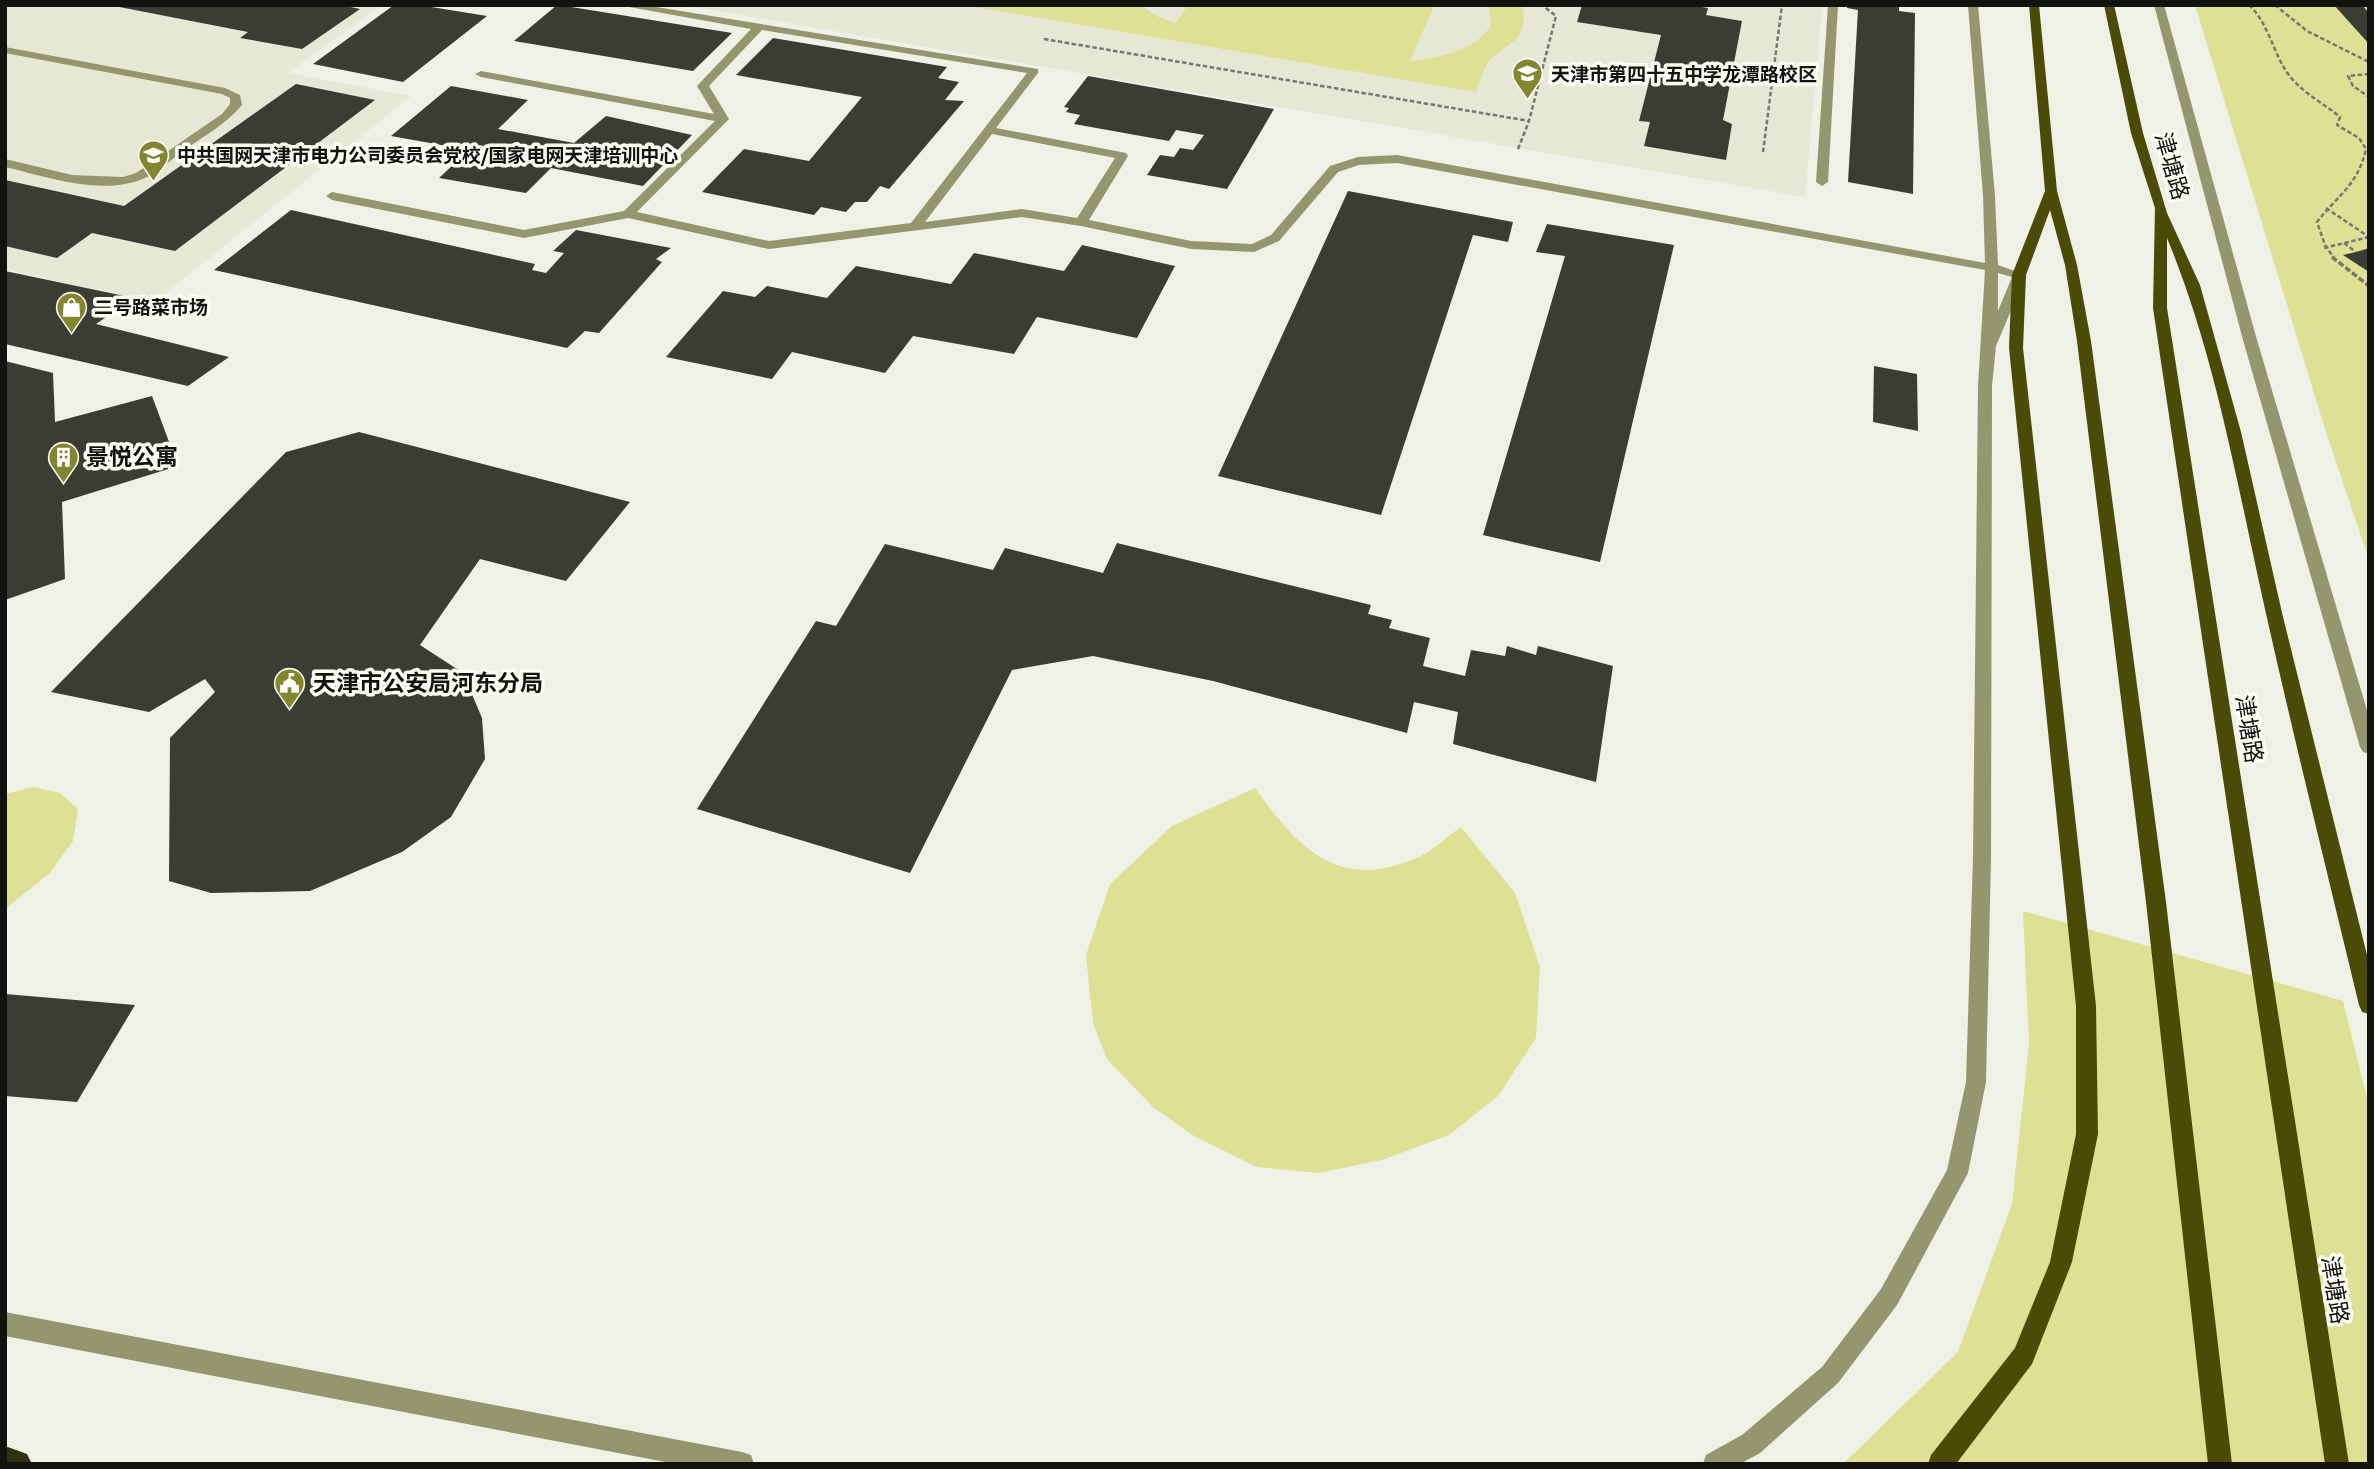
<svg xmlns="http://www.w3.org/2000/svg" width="2374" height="1469" font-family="'Space Grotesk','Noto Sans SC',sans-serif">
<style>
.built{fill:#e6e7d5}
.green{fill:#dee193}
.building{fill:#3b3c34}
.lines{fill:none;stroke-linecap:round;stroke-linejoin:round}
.path-far1{stroke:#767771;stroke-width:2.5;stroke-dasharray:4.5 2.5;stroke-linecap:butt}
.path{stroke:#767771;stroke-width:3.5;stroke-dasharray:6 2.5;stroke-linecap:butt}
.lane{fill:#94966e;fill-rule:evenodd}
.street{fill:#94966e;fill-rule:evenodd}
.primary{fill:#4b4b07;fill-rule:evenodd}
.highway{fill:#303111;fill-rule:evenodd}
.labels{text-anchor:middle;stroke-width:7;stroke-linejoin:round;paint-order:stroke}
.far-poi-label{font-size:19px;font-weight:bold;fill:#12130f;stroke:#fdfdf3;text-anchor:start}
.street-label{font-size:23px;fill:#12130f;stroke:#fdfdf3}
.poi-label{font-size:23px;font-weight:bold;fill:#12130f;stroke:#fdfdf3;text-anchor:start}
</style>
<rect width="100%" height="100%" fill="#eff0e6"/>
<path class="built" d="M5,5H382L288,73L411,96L153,303L5,269Z
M681,5H1822L1805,197Z"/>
<path class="green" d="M964,5H1067L1083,8L1085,5H1140L1156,16L1176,23L1188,5H1434L1410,61C1438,58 1476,51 1491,25L1489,5H1522C1530,42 1509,40 1490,60C1483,69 1480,82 1476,92Z
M2195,5H2369V560L2325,429Z
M33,787L60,793L78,809L73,841L50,873L5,909V794Z
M1255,788C1300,851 1340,893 1421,856C1435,849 1448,836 1461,827L1515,893L1540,967L1536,1038L1498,1096L1449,1135L1382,1160L1318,1173L1257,1167L1194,1136L1153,1107L1107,1059L1093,1023L1086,955L1110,884L1172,826Z
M2023,911L2343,1001L2369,1106V1464H1843L1958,1352L2012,1204L2029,1044Z"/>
<path class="building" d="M109,5H341L360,9L302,49L240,38L248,32Z
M394,5H419L487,16L403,82L313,64Z
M557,5H559L732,33L693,71L514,41Z
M1582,5H1689L1708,8L1706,15L1742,21L1723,120L1732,124L1726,160L1644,146L1650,122L1639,121L1661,35L1577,22Z
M1847,5H1899V11L1915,13L1913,194L1848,182L1858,10L1847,8Z
M2334,5H2362L2369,13V44Z
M773,38L947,67L938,78L959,82L945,100L964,101L889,189L880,186L867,202H855L846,212L821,207L814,215L702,192L744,149L809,161L862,97L736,75Z
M1088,76L1274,109L1227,189L1147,175L1160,155L1174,157L1180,148L1193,150L1204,135L1176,130L1169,141L1074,124L1080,115L1066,112L1069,108L1064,107Z
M296,84L375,100L175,251L92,233L57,258L5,246V180L124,206Z
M451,86L528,100L498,129L574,143L606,116L692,135L643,186L551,168L526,193L439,178L469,150L391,136Z
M1348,191L1513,222L1508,242L1473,235L1381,515L1218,476Z
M291,210L535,264L532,270L546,273L564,253L553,251L576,230L671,248L656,259L662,262L599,333L585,331L567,348L214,270Z
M1547,224L1674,245L1600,562L1483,535L1565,256L1536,252Z
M1082,245L1175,266L1137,338L1037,317L1014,354L913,336L885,373L792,352L772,379L666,357L723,291L755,297L767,286L827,298L856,266L951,284L974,253L1064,271Z
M2369,248V272L2343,255L2356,252Z
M5,271L134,298L96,324L229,357L188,386L5,344Z
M5,361L53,373L55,422L152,396L178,466L62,502L65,579L5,600Z
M1874,366L1917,374L1918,431L1873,422Z
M359,432L630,502L566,581L480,559L420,645L463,673L482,718L485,759L451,817L402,852L310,891L211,893L169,881L170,738L215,692L205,679L149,712L51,692L286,452Z
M1117,543L1371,605L1368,614L1392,620L1389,628L1430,638L1423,666L1465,676L1471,650L1505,656L1507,646L1536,655L1538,646L1613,666L1596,782L1453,744L1458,712L1414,702L1407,733L1213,681L1093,656L1012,670L910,873L697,809L816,621L836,626L885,544L993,570L1005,548L1103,573Z
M5,994L135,1005L77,1102L5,1096Z"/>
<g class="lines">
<path class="path-far1" d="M2249,5C2267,21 2273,51 2286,71C2301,93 2321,101 2340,117L2337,125L2359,138L2366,149C2358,185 2338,195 2317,222L2325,245L2334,258
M2275,5L2307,31L2369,62
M1044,39L1529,121
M2369,74L2348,76L2353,86L2369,97
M1518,149L1529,121L1556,16L1542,5
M1763,152L1782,5
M2326,208L2369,237
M2344,243L2356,252
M2324,248L2369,237"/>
<path class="path" d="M2332,257L2369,286"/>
<path class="lane" d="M5,47L225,88L240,95L242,105C227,123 206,135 187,148C173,158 158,173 143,179C99,196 48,177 5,167V159L72,175L123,177L136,173L222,114L230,104V98L222,94L5,53Z"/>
<path class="street" d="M618,5H644L1038,69V73L996,128L1126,153L1128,156L1089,220L1191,241L1252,244L1271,235L1330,166L1358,157L1397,155L1985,263L1983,196L1968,5H1978L1995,196L1998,265L2026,275L1996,346L1992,386L1991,857L1986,1082L1968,1173L1897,1305L1838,1383L1760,1453L1740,1464H1703L1706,1455L1742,1435L1822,1367L1881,1289L1947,1170L1966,1082L1973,857L1978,386L1985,270L1397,163L1359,165L1338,172L1279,241L1254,252L1191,249L1081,226L1022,217L769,249L628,218L524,238L332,200L326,196L332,192L524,230L624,211L715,121L481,77L475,74L481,71L714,114L697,86L751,29ZM762,30L1027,73L911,223L769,241L637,212L729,119L709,86ZM992,134L1115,158L1077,218L1022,209L925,222ZM1998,273L2012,277L1998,311Z
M1828,5H1838L1828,182L1822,186L1816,182Z
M2154,5H2164L2257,340L2369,717V754L2363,752L2360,747L2243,340Z
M5,1312L742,1452L751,1455L754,1464H676L5,1336Z"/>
<path class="primary" d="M2029,5H2039L2057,191L2077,265L2091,341L2166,902L2232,1464H2208L2146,902L2077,341L2065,265L2050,210L2026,275L2023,348L2096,1006L2098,1134L2072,1262L2032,1364L1956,1464H1928L1931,1455L2015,1348L2050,1262L2076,1134V1006L2009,348L2012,275L2045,191Z
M2104,5H2114L2143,133L2167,213L2200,285L2241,432L2283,617L2369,963V1014L2362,1012L2359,1005C2328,876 2296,747 2267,618C2238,490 2217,359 2167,238V308L2349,1464H2325L2153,308L2155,208L2131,133Z"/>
<path class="highway" d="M5,1446L27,1454L32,1464H5Z"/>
</g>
<defs>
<symbol id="school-pin" viewBox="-11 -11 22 30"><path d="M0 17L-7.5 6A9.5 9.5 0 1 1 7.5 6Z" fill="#83852f" stroke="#fdfdf3"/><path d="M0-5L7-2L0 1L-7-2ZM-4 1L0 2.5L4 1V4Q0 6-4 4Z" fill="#fff"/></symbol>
<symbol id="shop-pin" viewBox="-11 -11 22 30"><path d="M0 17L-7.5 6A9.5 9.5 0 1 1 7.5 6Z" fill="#83852f" stroke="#fdfdf3"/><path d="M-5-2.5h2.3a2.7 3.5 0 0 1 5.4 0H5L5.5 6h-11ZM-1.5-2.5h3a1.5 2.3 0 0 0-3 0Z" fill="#fff"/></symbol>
<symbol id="building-pin" viewBox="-11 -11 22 30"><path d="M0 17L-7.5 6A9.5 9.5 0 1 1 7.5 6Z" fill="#83852f" stroke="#fdfdf3"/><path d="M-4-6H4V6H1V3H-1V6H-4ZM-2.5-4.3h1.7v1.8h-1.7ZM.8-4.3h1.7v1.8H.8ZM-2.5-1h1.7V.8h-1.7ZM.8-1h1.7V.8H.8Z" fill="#fff"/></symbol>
<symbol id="civic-pin" viewBox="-11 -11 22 30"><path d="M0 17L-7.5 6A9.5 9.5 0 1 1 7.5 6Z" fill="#83852f" stroke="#fdfdf3"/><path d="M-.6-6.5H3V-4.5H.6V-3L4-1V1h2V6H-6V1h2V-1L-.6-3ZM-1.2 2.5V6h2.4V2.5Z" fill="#fff"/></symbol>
</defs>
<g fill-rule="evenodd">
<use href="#school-pin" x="1510" y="56" width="35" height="47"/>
<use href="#school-pin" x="136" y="138" width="35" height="47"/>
<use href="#shop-pin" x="54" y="290" width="35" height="47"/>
<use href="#building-pin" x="46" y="440" width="35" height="47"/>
<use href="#civic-pin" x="272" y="666" width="35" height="47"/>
</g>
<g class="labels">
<g class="far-poi-label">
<text x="1551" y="81">天津市第四十五中学龙潭路校区</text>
<text x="177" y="162">中共国网天津市电力公司委员会党校/国家电网天津培训中心</text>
<text x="94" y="314">二号路菜市场</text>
</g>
<g class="street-label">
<text transform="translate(2172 166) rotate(74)" y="8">津塘路</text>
<text transform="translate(2249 729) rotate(81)" y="8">津塘路</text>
<text transform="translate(2335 1290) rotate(81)" y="8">津塘路</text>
</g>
<g class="poi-label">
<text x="86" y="465">景悦公寓</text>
<text x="313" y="691">天津市公安局河东分局</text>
</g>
</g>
<rect width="2374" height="1469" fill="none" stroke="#12130f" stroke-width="14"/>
</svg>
